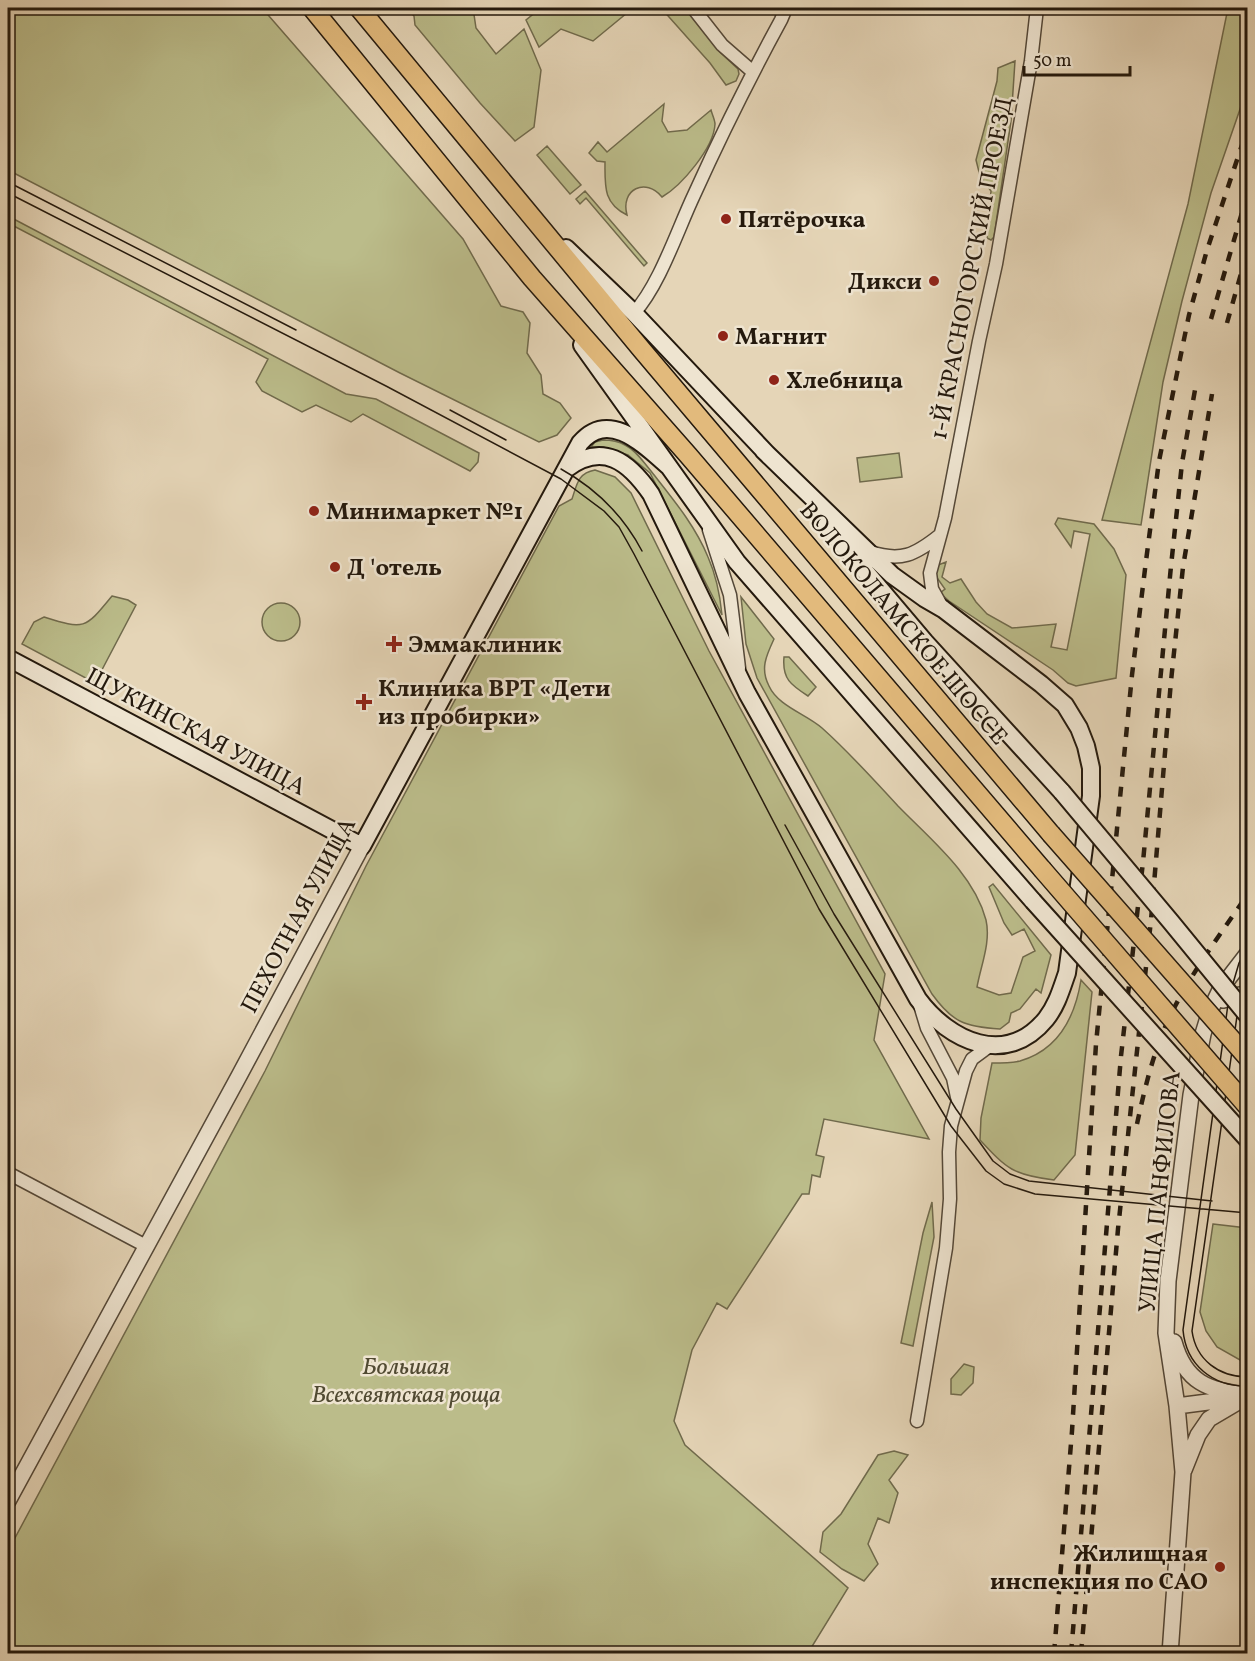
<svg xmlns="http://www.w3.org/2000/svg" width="1255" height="1661" font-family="Vollkorn,serif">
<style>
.green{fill:#bbbc8a;stroke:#706a4c;stroke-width:1.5}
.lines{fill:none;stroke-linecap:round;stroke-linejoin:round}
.minor-casing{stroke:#544838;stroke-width:15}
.tertiary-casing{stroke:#544838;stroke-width:18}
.secondary-casing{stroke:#24190d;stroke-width:20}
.primary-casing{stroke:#24190d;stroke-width:21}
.minor{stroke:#eee4d0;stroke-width:12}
.tertiary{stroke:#eee4d0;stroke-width:15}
.secondary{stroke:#eee4d0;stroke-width:16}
.primary{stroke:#e2ba7c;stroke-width:18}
.tram{stroke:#24190d;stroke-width:1.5}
.rail{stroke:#24190d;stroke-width:4.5;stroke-dasharray:10 10;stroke-linecap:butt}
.secondary-bridge-casing{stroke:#24190d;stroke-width:20;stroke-linecap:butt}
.primary-bridge-casing{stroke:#24190d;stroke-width:21;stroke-linecap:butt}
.secondary-bridge{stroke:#eee4d0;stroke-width:16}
.primary-bridge{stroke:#e2ba7c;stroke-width:18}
.poi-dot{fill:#8f2418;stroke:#eee4d0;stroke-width:2}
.labels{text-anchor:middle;stroke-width:5;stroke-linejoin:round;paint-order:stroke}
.poi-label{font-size:24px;font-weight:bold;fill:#24190d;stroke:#eee4d0;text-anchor:start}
.street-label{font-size:24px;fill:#24190d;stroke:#eee4d0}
.park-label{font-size:24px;font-style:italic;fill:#514a32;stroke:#eee4d0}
</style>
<rect width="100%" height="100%" fill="#e5d5b7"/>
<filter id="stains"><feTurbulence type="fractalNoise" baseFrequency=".00333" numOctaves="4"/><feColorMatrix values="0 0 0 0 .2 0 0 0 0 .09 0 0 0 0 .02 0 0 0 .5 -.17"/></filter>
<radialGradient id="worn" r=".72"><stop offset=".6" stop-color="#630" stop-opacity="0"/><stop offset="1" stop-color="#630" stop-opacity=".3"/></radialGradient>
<path class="green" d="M8,8H262L463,239L501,306L523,312L530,323L527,353L541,375L543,394L560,403L571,418L557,435L539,442L400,373L8,170Z
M407,8H473L476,28L496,54L524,29L541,70L534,127L515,141L480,103L415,25L414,16Z
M541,8H633L593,41L561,29L539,47L526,20Z
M661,8H685L720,52L738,69L739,74L736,81L726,85L710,63Z
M1228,8H1247V89L1211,193L1182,301L1163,382L1141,525L1102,520L1188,204Z
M1015,61L1011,121L994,237L991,240L987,238L991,191L980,176L976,160L997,81L998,68Z
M664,104L662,121L668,132L687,130L711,110C712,114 715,120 715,124C714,148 681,186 662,197C646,177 620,189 627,215C603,203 605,186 605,162L597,161L589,153L598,142L607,152Z
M547,146L581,185L570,194L537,155Z
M585,191L647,263L644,266L586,198L580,204L576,199Z
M8,216L346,394L376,399L479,453L478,462L470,471L363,414L351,422L316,405L302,412L262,391L256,382L268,359L8,223Z
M603,440C610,440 618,441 625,445C637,451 643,462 651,471C672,498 695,525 708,557C716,575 720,595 722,615L650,473L628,455L603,447H591L595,442Z
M899,453L902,477L860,482L857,458Z
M595,470L615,477L631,493L709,651L885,974L874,1040L929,1139L824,1119L816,1155L824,1157L820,1177L812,1175L809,1194H802L727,1309L717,1303L692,1350L674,1421L685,1445L848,1588L808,1653H8V1551L265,1071L366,866L559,506L572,499C577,484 578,473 595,470Z
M1058,518L1094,524L1114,549L1126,575L1116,678L1076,686L1068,683L1053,670L949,601L940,593L945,589L935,575L938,565L946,562L942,577L950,583L961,579L976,602L987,614L1012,628L1056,624L1051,647L1067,650L1090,534L1074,531L1071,547L1055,524Z
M112,596L128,600L136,605L95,683L22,644L34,622L44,617C85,630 85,629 112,596Z
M741,597L774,639C766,656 760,669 769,686C778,706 806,714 822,728C849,752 873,779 898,806C930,839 974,874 986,920C991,942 981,965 977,987L999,995L1011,993L1023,957L1035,951L1024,929L1012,935L1004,923L989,887L993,884L1051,955L1041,993L1036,989L1020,1009L1011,1013L1009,1022L1000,1029C965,1027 952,1022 932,994L757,678L746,644Z
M262 622a19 19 0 1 1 38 0a19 19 0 1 1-38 0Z
M784,657H789L816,687L808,696C791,685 782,679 784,657Z
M1081,980L1092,992L1075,1155L1054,1180C1013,1175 1007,1169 980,1140L981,1118L992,1063C1001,1063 1011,1063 1020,1061C1058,1050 1075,1017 1081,980Z
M932,1202L934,1237L913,1346L901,1343L923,1233Z
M1213,1224L1247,1228V1359L1240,1360L1217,1347L1206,1331L1200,1312Z
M964,1364L974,1367L973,1383L961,1395L951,1394V1379Z
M894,1451L908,1455L889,1480L898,1493L889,1523L878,1518L868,1544L878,1564L864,1581L842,1569L820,1552L823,1532L841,1514L878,1455Z"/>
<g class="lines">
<defs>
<path id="minor" d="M693,8L722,45L753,72
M634,313C660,284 677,231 694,195C721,135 750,77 781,20L786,8
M709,530L730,595L739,668
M870,552C901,562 915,555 940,535
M942,607L932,589L930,573L945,518L979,341L996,264L1031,61L1037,8
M920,1005L927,1028L953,1078L957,1097
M8,1173L146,1246
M917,1421L946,1248L950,1199L949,1152L951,1126L966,1071L972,1059L991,1045"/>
<path id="tertiary" d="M1223,1000L1240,995L1248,996
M1174,1342C1185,1382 1208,1391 1248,1395
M1177,1406L1231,1399
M1184,1470L1198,1435L1209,1419L1248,1396
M8,1501L239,1076L362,846
M1170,1654L1183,1472L1177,1406L1166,1333L1168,1281L1191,1095L1203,1034L1210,1011L1221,988L1248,953"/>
<path id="secondary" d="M566,248L634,313L770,457
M582,345L737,562L1033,901
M566,469C603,441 629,462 651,494L747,693L918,999C949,1041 1006,1068 1046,1019C1057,1005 1061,990 1067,973L1091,796V768L1086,746L1079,728L1065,705L1041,684L943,609L924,598L892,575L763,450
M826,525L925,642L1062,792
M8,658L362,846L580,443C609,409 644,445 668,466"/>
<path id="primary" d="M312,8L532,278L688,455L1042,869
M359,8L642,350L1051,834"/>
</defs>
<use href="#minor" class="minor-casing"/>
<use href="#tertiary" class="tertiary-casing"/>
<use href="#secondary" class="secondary-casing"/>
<use href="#primary" class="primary-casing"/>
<use href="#minor" class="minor"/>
<use href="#tertiary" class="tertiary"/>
<use href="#secondary" class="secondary"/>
<use href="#primary" class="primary"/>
<path class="tram" d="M8,182L296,330
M8,193L386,386L561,479L604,511L619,527L634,554L819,909L951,1126L986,1171L1004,1184L1035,1194L1248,1213
M450,410L506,440
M561,469C597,489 623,515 642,551
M785,825L834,914L956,1109L993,1161L1010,1174L1029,1181L1212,1201
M1248,945L1239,963L1229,997L1183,1330C1186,1365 1213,1387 1248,1386
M1248,965L1240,995L1192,1331C1196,1360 1219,1377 1248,1377"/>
<path class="rail" d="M1211,319L1248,192
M1227,323L1248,249
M1137,1124C1145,1087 1154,1049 1171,1014C1192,972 1221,933 1248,894
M1054,1654L1072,1431L1096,1044L1132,675L1146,561L1159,461L1189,315L1207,250L1248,127
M1071,1654L1121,1056L1143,862L1171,566L1182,463L1195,390
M1081,1654L1118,1229L1151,920L1171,681L1183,567L1212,394"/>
<defs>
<path id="secondary-bridge" d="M1062,792L1171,922L1248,1016
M1033,901L1248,1140"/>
<path id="primary-bridge" d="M1051,834L1248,1058
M1042,869L1248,1107"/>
</defs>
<use href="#secondary-bridge" class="secondary-bridge-casing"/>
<use href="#primary-bridge" class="primary-bridge-casing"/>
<use href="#secondary-bridge" class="secondary-bridge"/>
<use href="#primary-bridge" class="primary-bridge"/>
</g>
<g class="poi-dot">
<circle cx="726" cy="219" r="6"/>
<circle cx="934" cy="281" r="6"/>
<circle cx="723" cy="336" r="6"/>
<circle cx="774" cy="380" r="6"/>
<circle cx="314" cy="511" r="6"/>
<circle cx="335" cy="567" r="6"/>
<path d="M391 635h6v6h6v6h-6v6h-6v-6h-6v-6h6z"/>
<path d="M361 693h6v6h6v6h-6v6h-6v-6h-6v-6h6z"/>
<circle cx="1220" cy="1567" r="6"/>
</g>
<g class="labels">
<g class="poi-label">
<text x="738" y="227">Пятёрочка</text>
<text x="922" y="289" text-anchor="end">Дикси</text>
<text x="735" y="344">Магнит</text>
<text x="786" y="388">Хлебница</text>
<text x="326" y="519">Минимаркет №1</text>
<text x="347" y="575">Д 'отель</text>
<text x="408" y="652">Эммаклиник</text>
<text x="378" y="696">Клиника ВРТ «Дети<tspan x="378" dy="28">из пробирки»</tspan></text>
<text x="1208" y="1561" text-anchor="end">Жилищная<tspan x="1208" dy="28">инспекция по САО</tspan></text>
</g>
<g class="street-label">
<text transform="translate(971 268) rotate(-79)" y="8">1-Й КРАСНОГОРСКИЙ ПРОЕЗД</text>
<text transform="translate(904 623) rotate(50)" y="8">ВОЛОКОЛАМСКОЕ ШОССЕ</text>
<text transform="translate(196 731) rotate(28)" y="8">ЩУКИНСКАЯ УЛИЦА</text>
<text transform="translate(298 915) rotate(-62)" y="8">ПЕХОТНАЯ УЛИЦА</text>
<text transform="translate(1159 1192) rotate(-84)" y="8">УЛИЦА ПАНФИЛОВА</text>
</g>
<g class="park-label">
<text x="406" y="1374">Большая<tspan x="406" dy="28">Всехсвятская роща</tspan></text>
</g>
</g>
<rect width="1255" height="1661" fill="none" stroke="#e5d5b7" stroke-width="30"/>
<rect x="9" y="9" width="1237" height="1643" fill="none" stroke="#24190d" stroke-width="3"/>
<rect x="15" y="15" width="1225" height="1631" fill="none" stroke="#24190d" stroke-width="1.5"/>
<path d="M1024 66v9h106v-9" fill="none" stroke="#24190d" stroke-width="3"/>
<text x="1033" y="66" font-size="18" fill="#24190d" stroke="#eee4d0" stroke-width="4.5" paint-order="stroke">50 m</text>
<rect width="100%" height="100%" filter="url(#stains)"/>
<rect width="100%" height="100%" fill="url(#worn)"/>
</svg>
